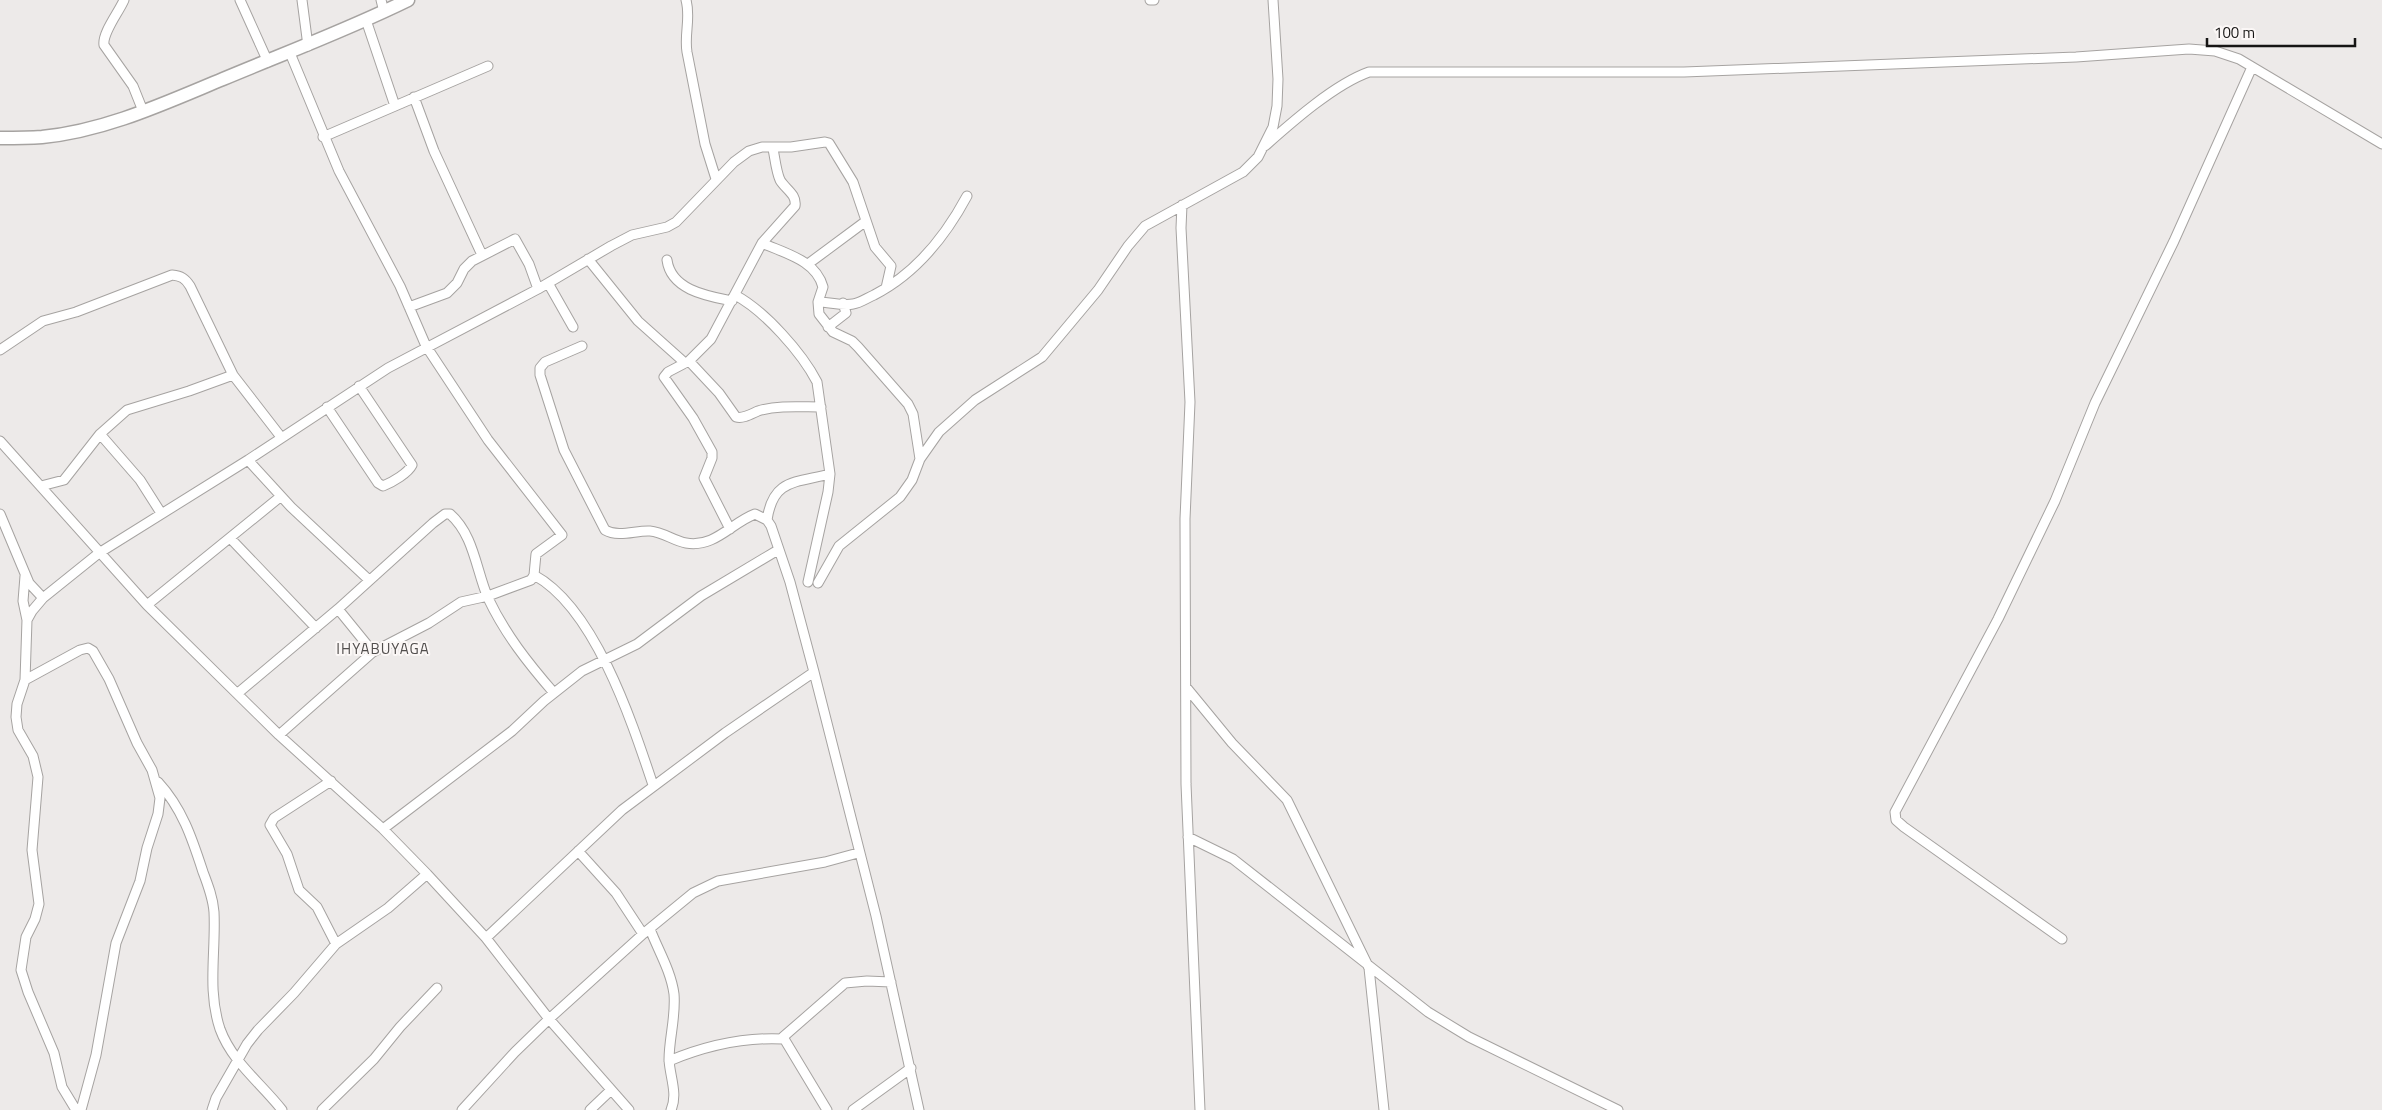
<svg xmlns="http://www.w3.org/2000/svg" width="2382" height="1110" font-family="'Titillium Web',sans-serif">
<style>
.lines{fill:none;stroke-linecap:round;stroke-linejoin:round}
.street-casing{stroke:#a6a3a1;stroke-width:11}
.secondary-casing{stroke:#a6a3a1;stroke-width:15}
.street{stroke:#fff;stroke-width:9}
.secondary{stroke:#fff;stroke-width:12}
.labels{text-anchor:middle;stroke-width:4;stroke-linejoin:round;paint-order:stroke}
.quarter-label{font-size:15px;letter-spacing:1px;fill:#514e4d;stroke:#fbf7f6}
</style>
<rect width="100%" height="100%" fill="#edeae9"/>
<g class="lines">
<defs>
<path id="street" d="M124,0C119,12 102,33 104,45L133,86L143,111
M240,0L268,62
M302,0L308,46
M381,0L384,12
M686,0C691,18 684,34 687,52L705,144L716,179
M1150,0H1154
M366,20L395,106
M414,97L434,151L482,255
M323,137L488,66
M1265,146C1292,122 1335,84 1369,72H1684L2076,57L2189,49L2215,51L2239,59L2382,144
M1182,205L1181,228L1190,402L1185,519L1186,784L1200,1110
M762,243C784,253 816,260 823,287L818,302L819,314L833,332L852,341L858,347L908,404L913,414L920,459
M588,259L638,321L685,363
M667,260C671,290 707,296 732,301
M808,264L866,221
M548,283L573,327
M735,295C765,311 802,353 817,382L830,474L828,492L808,582
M818,302C829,302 842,306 853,304C860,303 867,298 874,295C915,274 945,237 967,196
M409,307L447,293L457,283L464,269L472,261L515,239L529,264L538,289
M828,327L846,313L843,303
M582,346L545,362L540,368V375L564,450L605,530C619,538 636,530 650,531C663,532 674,541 686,543C715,548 731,523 755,514L767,520L771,526L790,582L814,672L876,916L919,1110
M0,350L43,321L76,312L172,275C181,276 185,278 190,286L233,375L281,437
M689,361L719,393L736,417C743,419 751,414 758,411C778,405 800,407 821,407
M327,407L378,483L383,486C393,482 408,473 412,465L359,386
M100,434L140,480L161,513
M0,441L147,605L279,735L383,829L427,874L486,938L549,1019L629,1110
M248,460L291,507L369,580
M41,486L64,480L100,434L127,410L189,391L233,375
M0,514L29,583L43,598
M767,520C773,479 795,483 830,474
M730,529L704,478L712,458V452L693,418L664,377L668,372L689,361L711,339L762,243L795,206C797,194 785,189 780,180C776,171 775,158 773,149
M230,538L316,628
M534,575C595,608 632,722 653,785
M25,576L23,601L27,620
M818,583L839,546L900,497L912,480L920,459L939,432L975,400L1042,357L1098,290L1128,246L1145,226L1243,172L1258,157L1273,127L1277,106L1278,79L1273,0
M147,605L280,497
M338,609L373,652
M25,680L80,650L88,648L93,651L109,679L137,743L152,770L160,798L158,814L147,848L140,881L116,943L96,1055L81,1110
M1186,687L1232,743L1287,800L1369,968L1384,1110
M238,693L338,609L433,523L445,514H450C474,535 476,570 488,598C505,634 528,663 554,693
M279,735L373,652L429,623L461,602L488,596L531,580L534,575L536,554L562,535L488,440L426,346L400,286L339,171L290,53
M331,781L274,818L270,825L287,854L299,890L317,907L336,944
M158,782C182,808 192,838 203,872C208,885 213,898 214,912C216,952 207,990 220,1029C232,1062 261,1083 282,1110
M383,829L512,731L544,701L582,671L637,644L701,596L778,550
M1188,837L1233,859L1428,1012L1469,1037L1618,1110
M578,851L616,893L643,934
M650,929C658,950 671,971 674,994C676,1017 669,1038 669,1060C670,1077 678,1094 671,1110
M486,938L622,810L725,733L814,672
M2062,939L1904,827L1896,820L1895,812L1998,619L2055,501L2095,403L2174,241L2252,67
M669,1061C705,1046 744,1037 783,1039
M76,1110L62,1087L54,1053L28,992L21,970L26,937L35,919L39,904L32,850L38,777L33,756L18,730L16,717L17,704L25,680L27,620L32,611L43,598L99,553L248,460L388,368L538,289L611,246L632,235L667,227L676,222L734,162L749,151L762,147H791L825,142L829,143L853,182L875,247L891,266L886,288
M212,1110L216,1098L247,1044L258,1030L294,993L336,944L388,908L427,874
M322,1110L374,1059L400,1027L437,988
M462,1110L515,1052L549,1019L643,934L693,893L718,881L825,862L858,853
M590,1110L611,1090
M827,1110L783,1037L845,983L867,981L891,982
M853,1110L911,1068"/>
<path id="secondary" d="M0,138C14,138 28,138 42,137C105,131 165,103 223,79C285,53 347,30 408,0"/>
</defs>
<use href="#street" class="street-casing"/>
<use href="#secondary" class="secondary-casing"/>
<use href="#street" class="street"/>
<use href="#secondary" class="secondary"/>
</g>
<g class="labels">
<g class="quarter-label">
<text x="383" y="654">IHYABUYAGA</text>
</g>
</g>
<path d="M2207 38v8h148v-8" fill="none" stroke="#161514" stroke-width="2.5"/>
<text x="2214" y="38" font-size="15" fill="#161514" stroke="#fbf7f6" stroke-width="4" paint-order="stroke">100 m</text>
</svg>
